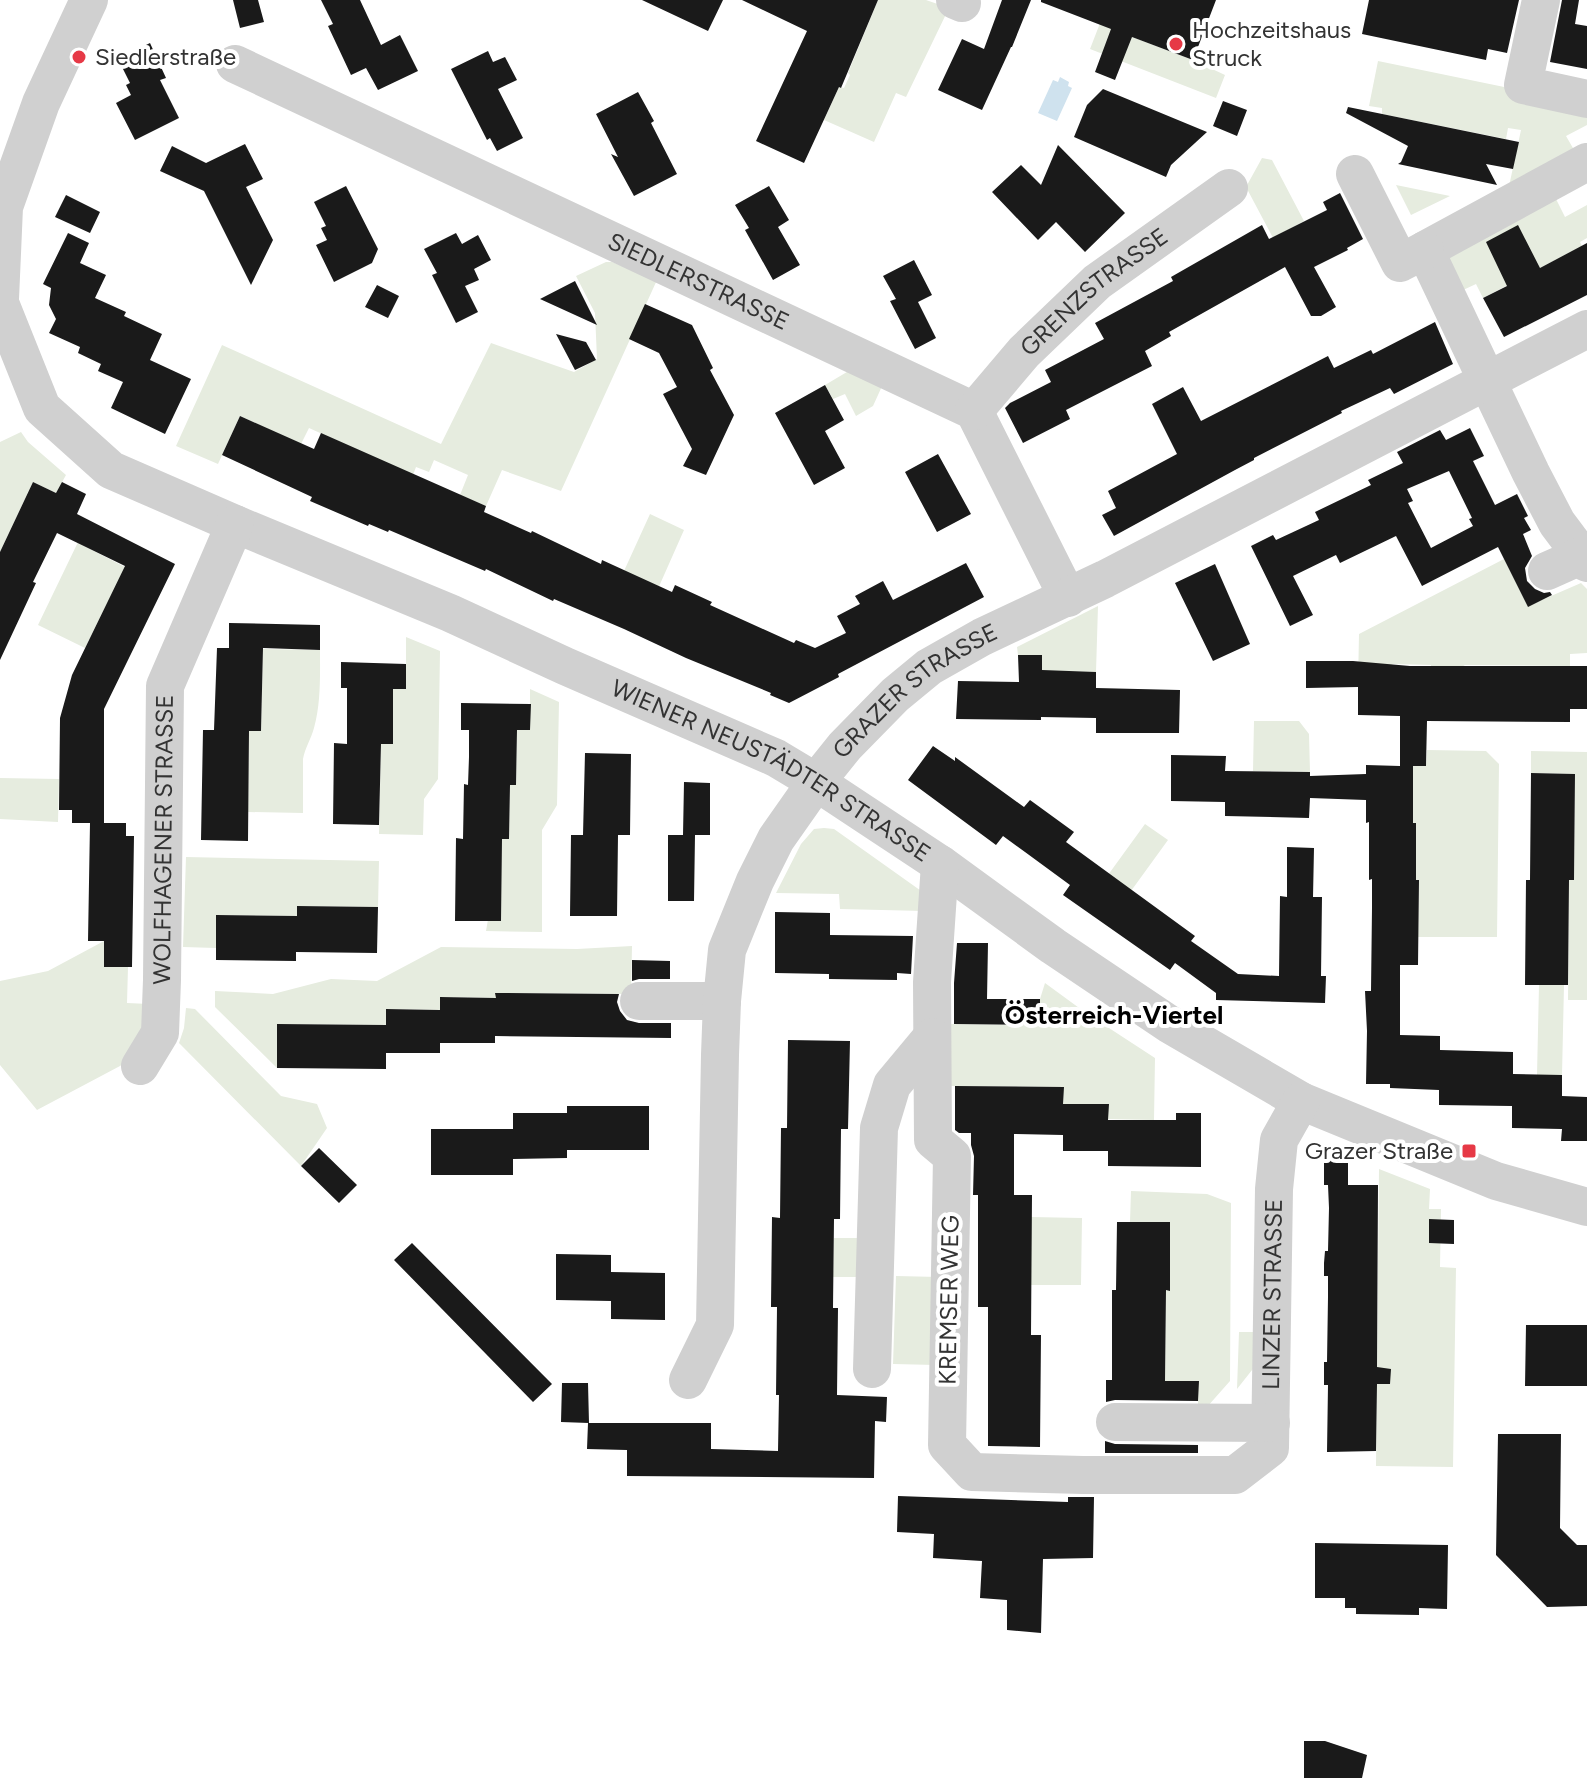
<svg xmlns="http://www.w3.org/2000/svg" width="1587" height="1778" font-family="Figtree,sans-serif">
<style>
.green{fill:#e6ecdf}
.water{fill:#cfe2ee}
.building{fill:#1a1a1a;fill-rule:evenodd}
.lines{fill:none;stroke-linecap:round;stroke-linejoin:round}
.minor{stroke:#d0d0d0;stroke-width:38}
.poi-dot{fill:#e63946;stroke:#fff;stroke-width:3}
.labels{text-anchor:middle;stroke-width:8;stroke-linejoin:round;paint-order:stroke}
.poi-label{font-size:24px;fill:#333;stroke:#fff;text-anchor:start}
.street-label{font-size:24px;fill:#333;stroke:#fff}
.neighbourhood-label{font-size:26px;font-weight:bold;fill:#000;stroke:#fff}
</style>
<rect width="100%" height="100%" fill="#fff"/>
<path class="green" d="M878,0H926L949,8L906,97L896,93L874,142L824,120L839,87L844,88L850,75L848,73Z
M1109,0L1111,29L1193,60L1225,75L1216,98L1090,49Z
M1378,61L1587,104V125L1566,136L1577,155L1508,191L1521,130L1508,128L1506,139L1382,114V108L1369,106Z
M1262,158L1272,160L1304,221L1282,233L1281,253L1246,187Z
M1396,185L1450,196L1411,215Z
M1555,197L1565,217L1587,205V238L1580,242L1582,246L1483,298L1476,284L1461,291L1450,268L1448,253Z
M606,262H612L657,280L561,491L502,470L486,506L460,495L468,475L434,460L429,472L416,467L413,475L309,428L301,444L240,416L218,464L176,446L222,345L441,444L491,343L574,372L597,359L595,313L576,276Z
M852,369L883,384L873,406L856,416L845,394L833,399L825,385Z
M21,432L28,442L66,475L56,493L33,482L0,552V442Z
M650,514L684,530L649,609L624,571Z
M79,540L82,545L125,567L85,648L38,625Z
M1504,559L1528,606L1581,583L1587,589V653L1570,654V666L1465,665L1431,685V665L1393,664L1358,683L1359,634Z
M1098,606L1096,672L1042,671V656L1018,655L1017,647Z
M406,637L440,651L438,779L424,799L423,835L379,834L381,744L393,743V689L406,688Z
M263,649L320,650C320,676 321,703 314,728C311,739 305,748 303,759V813L248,812L249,731H261Z
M530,689L559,702L557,805L542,830V932L486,931L502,839L509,838L510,785H516L517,730H530Z
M1254,721H1299L1309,734L1310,772L1253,771Z
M1427,750L1486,751L1499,764L1497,937H1418L1419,880H1416V824L1413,823V766H1426Z
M1531,751L1587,752V1000H1568L1569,880H1574L1575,774L1531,773Z
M0,778L59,779L58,822L0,819Z
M1145,824L1168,840L1131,891L1108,875Z
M824,828L834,829L924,893V911L840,909L839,894L776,893L801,844L814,829Z
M186,857L379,861L378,907L298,906L297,916L217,915L216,948L183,947Z
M104,941V967H128L127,1003L149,1004L134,1055L120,1066L37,1110L0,1065V981L48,971Z
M632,946L631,994L496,993V998L441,997L440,1010L386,1009V1025L278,1024L277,1068L215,1007V991L273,994L331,979L377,981L441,947L577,949Z
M1045,983L1086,1013L1155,1058L1154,1120L1108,1119V1104H1063V1087L950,1086L949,1024L1039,1025L1040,999Z
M1539,985H1564L1562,1075H1537Z
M186,1008L195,1009L281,1096L317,1104L327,1128L301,1166L179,1043L184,1028Z
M1379,1169L1430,1189L1429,1209H1441L1440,1267L1456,1268L1453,1467L1376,1466Z
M1131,1191L1207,1194L1231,1203L1230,1381L1207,1407H1198V1381H1165L1166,1290H1170V1223L1130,1222Z
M1031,1217L1082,1218L1081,1285H1031Z
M834,1238H862V1277H833Z
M896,1276L939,1277L936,1365L893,1364Z
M1239,1332H1262L1256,1365L1237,1389Z"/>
<path class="water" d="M1060,77L1069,82L1068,86L1072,88L1057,121L1038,113L1053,80L1058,82Z"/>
<path class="building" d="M233,0H258L264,22L240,28Z
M321,0H360L381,45L400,35L418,71L378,90L366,68L351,75L328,26L333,24Z
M642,0H723L708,31Z
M742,0H878L841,88L839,87L804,163L756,141L807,31Z
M1002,0H1031L1012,47H1011L982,110L938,90L962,39L984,49Z
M1041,0H1216L1193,60L1132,37L1115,80L1095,72L1111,29L1041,2Z
M1369,0H1519L1507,53L1488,49L1486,60L1362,34Z
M1562,0H1579L1575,24L1587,26V69L1550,62Z
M150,43L166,78L160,80L179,118L135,140L116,103L131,95L126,85L130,83L118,59Z
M488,51L493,62L505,57L517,80L498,89L523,138L497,151L490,138L487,140L451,69Z
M1103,89L1207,132L1171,165L1166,177L1074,137L1087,105Z
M638,92L654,121L651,123L677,174L634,196L611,154L618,157L596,114Z
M1223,101L1247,110L1237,136L1213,126Z
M1348,107L1519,142L1513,169L1486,164L1497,185L1398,164L1401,162L1408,146L1346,113Z
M245,144L263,179L246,187L273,240L251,285L204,191L160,171L172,146L206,163Z
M1058,145L1125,213L1085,252L1056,222L1038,240L992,192L1021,165L1041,185Z
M346,186L378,249L372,263L334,282L316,245L327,240L321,228L326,226L314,202Z
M769,186L789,220L778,227L800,265L773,280L745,230L749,228L735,205Z
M1340,193L1363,239L1347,248L1348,250L1314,267L1336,307L1321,316H1311L1285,267L1169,332L1171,336L1145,351L1152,366L1066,410L1070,419L1023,443L1005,408L1010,403L1051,382L1045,370L1104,339L1095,323L1173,281L1171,277L1262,225L1269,239L1327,210L1323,202Z
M66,195L100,212L90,233L55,217Z
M1518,225L1540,268L1587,243V295L1504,337L1483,298L1507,286L1486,242Z
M68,233L89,243L80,263L106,275L95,298L126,312L124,316L162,334L150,360L191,379L165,434L111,408L123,382L98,371L101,364L78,353L80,347L49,333L56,319L49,305L51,288L43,284Z
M456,233L462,244L478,235L491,260L474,269L479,280L465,286L478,312L456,323L432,275L437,273L424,249Z
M914,260L932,295L918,302L936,338L915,349L890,301L896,299L883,276Z
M575,281L597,325L540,299Z
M377,285L399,296L388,318L365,307Z
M645,304L692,325L713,368L710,370L734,415L706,475L683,466L692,449L663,394L677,387L659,353L629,339Z
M1435,322L1453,364L1394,394L1390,388L1341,411L1342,413L1254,458V460L1235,470L1114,536L1102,515L1116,508L1108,491L1177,454L1152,404L1183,387L1201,421L1328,356L1334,368L1371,350L1373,354Z
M556,334L586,342L596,360L575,370Z
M825,385L844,420L825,431L845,468L814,485L775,413Z
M240,416L314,449L321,433L486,506L484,512L531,533L532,531L601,564L602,560L672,592L675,585L712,602L710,605L794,643L796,640L815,648L846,633L837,616L860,604L855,596L883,581L893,600L966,563L984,597L838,674L839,677L789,703L770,695L771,693L686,658L624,629L554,599L553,601L486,569L485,571L389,530L388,532L369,524L368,526L310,501L312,497L222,455Z
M1470,428L1484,456L1473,461L1495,505L1517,494L1528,516L1524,518L1531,530L1523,534L1532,556L1525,568L1527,581L1535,589L1544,593L1550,592L1552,595L1528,607L1498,547L1422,586L1396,536L1340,563L1336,555L1293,576L1313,615L1290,626L1251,546L1273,535L1276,540L1319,520L1315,512L1371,485L1368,480L1403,463L1397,452L1440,430L1446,440ZM1449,471L1472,518L1469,519L1473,526L1431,548L1408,503L1413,501L1407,489Z
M938,454L971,514L937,532L905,472Z
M33,482L56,493L62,482L86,494L77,514L175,564L104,709V823H126V836H134L132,967H104V941H88L90,823H95H72V810H59L60,718L72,675L125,566L57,533L33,582L36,583L0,660V552Z
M1215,564L1250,644L1213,661L1175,583Z
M229,623L320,625V650L263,648L261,731H249L248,841L201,840L203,730H214L217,648H229Z
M1018,655H1042V670L1096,672V688L1180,690L1179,733H1096V718L1041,717V720L956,719L958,681L1019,682Z
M1306,661H1353L1410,666H1587V709H1570V722L1427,721L1426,766H1403H1413V823H1416V880H1419L1418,965H1400V1035L1440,1036V1050L1513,1052V1074L1562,1075V1096L1587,1097V1141H1561L1562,1129L1512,1128V1106L1439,1105V1090L1390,1088V1084H1366L1367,1031L1365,991H1371L1372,908V879L1369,880V822L1366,823V800L1310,798L1309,818L1225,816V802L1171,801V755L1226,756L1225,771L1310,772V776L1366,774V765L1400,766V716L1358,715V687L1306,688Z
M341,662L406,664V689H393V744H381L379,825L333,824L334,743L347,744V688H341Z
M461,703L531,704L530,730H517L516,785H510L509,839H502L501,921H455L456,838L463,839L464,784L468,785L469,757V730H461Z
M933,746L955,761V757L1024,807L1030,800L1074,832L1066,842L1195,936L1191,941L1238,974L1279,976L1280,896L1287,897V847L1314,848L1313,897H1322L1321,976H1326L1325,1003L1216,1000V993L1175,963L1170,970L1063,895L1070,885L1025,852L1003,836L996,845L908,780Z
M585,753L631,754L630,835H618L617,916H570L571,835H583Z
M1531,773L1575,774L1574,880H1569L1568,985H1525L1526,880H1530Z
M684,782L710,783V835H695L694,901H668V835H683Z
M297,906L378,907L377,953L296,952V961L216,960V915L297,916Z
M775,912L830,913V935L913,936L911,974L897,973V980L829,979V974L775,973Z
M957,943H988L987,999H1040V1025L954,1024V983Z
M632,960L670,961V979H639L632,981Z
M495,993L619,994L617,1002L620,1011L627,1020L639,1023H671V1038L495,1036V1043H440V1053H386V1069L277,1068V1024L386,1025V1009L440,1010V997L496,998Z
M788,1040L850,1041L848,1129H841L840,1219H834L833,1308H838L837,1395L887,1397L886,1422L875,1421L874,1478L627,1476V1450L587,1449L588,1423H711V1449L778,1451L779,1395H776L777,1307H771L772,1217L780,1218L781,1128H787Z
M955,1086L1064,1087L1063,1104H1109L1108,1120H1176V1113H1201V1167L1108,1166V1151H1063V1135L1014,1134V1195H1032L1031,1335H1041L1040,1447L988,1446V1307H978V1195H973L974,1156L971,1145V1133H959L955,1130Z
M567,1106H649V1150H567V1158L513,1159V1175H431V1129H513V1113H567Z
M319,1148L357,1185L339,1203L301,1166Z
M1324,1159H1348V1185H1378L1377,1367L1391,1369L1390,1384H1377L1376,1451L1327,1452L1328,1385H1324V1362H1327L1328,1297V1276H1324V1263L1325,1251H1328L1329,1208L1328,1185H1324Z
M1429,1219L1454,1220V1244L1429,1243Z
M1117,1222H1170V1291L1166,1290L1165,1381H1199L1198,1401L1115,1400L1106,1402V1380H1112V1290H1116Z
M412,1243L552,1384L533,1402L394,1260Z
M556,1254L611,1255V1272L665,1273V1320L611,1319V1301L556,1300Z
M1526,1325H1587V1386H1525Z
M562,1383H588L589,1423L561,1422Z
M1498,1434H1561L1560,1528L1577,1545H1587V1606L1547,1607L1496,1555Z
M1105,1441L1115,1444L1198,1445V1453H1105Z
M898,1496L1068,1502V1497H1094L1093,1558L1043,1559L1041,1633L1007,1630V1600L980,1598L982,1561L933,1558L934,1534L897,1532Z
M1315,1543L1448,1545L1447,1609L1419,1608V1615L1356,1614V1608H1345V1598H1315Z
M1304,1741H1325L1367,1755L1362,1778H1304Z"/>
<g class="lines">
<g class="minor">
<path d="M955,0L962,3"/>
<path d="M1541,0L1523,85L1587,99"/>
<path id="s1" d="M235,64L974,411L1068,598"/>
<path d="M1587,162L1425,250L1531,473L1557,523L1587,563"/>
<path d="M1355,174L1400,263L1425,250"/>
<path d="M0,299L4,207L41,103L89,0"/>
<path id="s2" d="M0,303L42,408L111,470L235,524L450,613L565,666L776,758L816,782L940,864L1053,946L1169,1024L1301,1101L1496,1181L1587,1207"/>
<path id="s3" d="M974,411L1024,352L1097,282L1229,188"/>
<path d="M1547,571L1581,556"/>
<path id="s4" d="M940,864L932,982L933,1140L952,1156L947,1445L972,1472L1083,1475H1235L1270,1448L1274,1189L1279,1140L1301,1101"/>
<path d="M639,1001H722"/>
<path id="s5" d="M140,1066L160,1033L162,980L165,686L235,524"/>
<path d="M872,1369L879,1128L892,1085L932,1037"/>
<path id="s6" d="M688,1380L715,1325L720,1055L722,1001L727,950L755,881L776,839L816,782L845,746L895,695L929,667L982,637L1105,579L1587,329"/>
<path d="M1115,1422L1271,1423"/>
</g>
</g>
<g class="poi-dot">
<circle cx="1176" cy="44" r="8"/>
<circle cx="79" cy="57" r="8"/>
<rect x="1461" y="1143" width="16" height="16" rx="4"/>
</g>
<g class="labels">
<g class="poi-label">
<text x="1192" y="38">Hochzeitshaus<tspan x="1192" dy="28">Struck</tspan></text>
<text x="95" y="65">Siedlerstraße</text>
<text x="1453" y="1159" text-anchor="end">Grazer Straße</text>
</g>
<g class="street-label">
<text dy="8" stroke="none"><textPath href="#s1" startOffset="512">SIEDLERSTRASSE</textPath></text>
<text dy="8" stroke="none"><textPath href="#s3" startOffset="170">GRENZSTRASSE</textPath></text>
<text dy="8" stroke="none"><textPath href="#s6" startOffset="764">GRAZER STRASSE</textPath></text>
<text dy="8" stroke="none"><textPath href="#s2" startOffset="932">WIENER NEUSTÄDTER STRASSE</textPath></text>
<text dy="8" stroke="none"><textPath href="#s5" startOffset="232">WOLFHAGENER STRASSE</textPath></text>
<text dy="8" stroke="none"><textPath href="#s4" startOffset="1088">LINZER STRASSE</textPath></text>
<text transform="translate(949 1300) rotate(-89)" y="8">KREMSER WEG</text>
</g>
<g class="neighbourhood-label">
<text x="1114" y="1024">Österreich-Viertel</text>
</g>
</g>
</svg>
